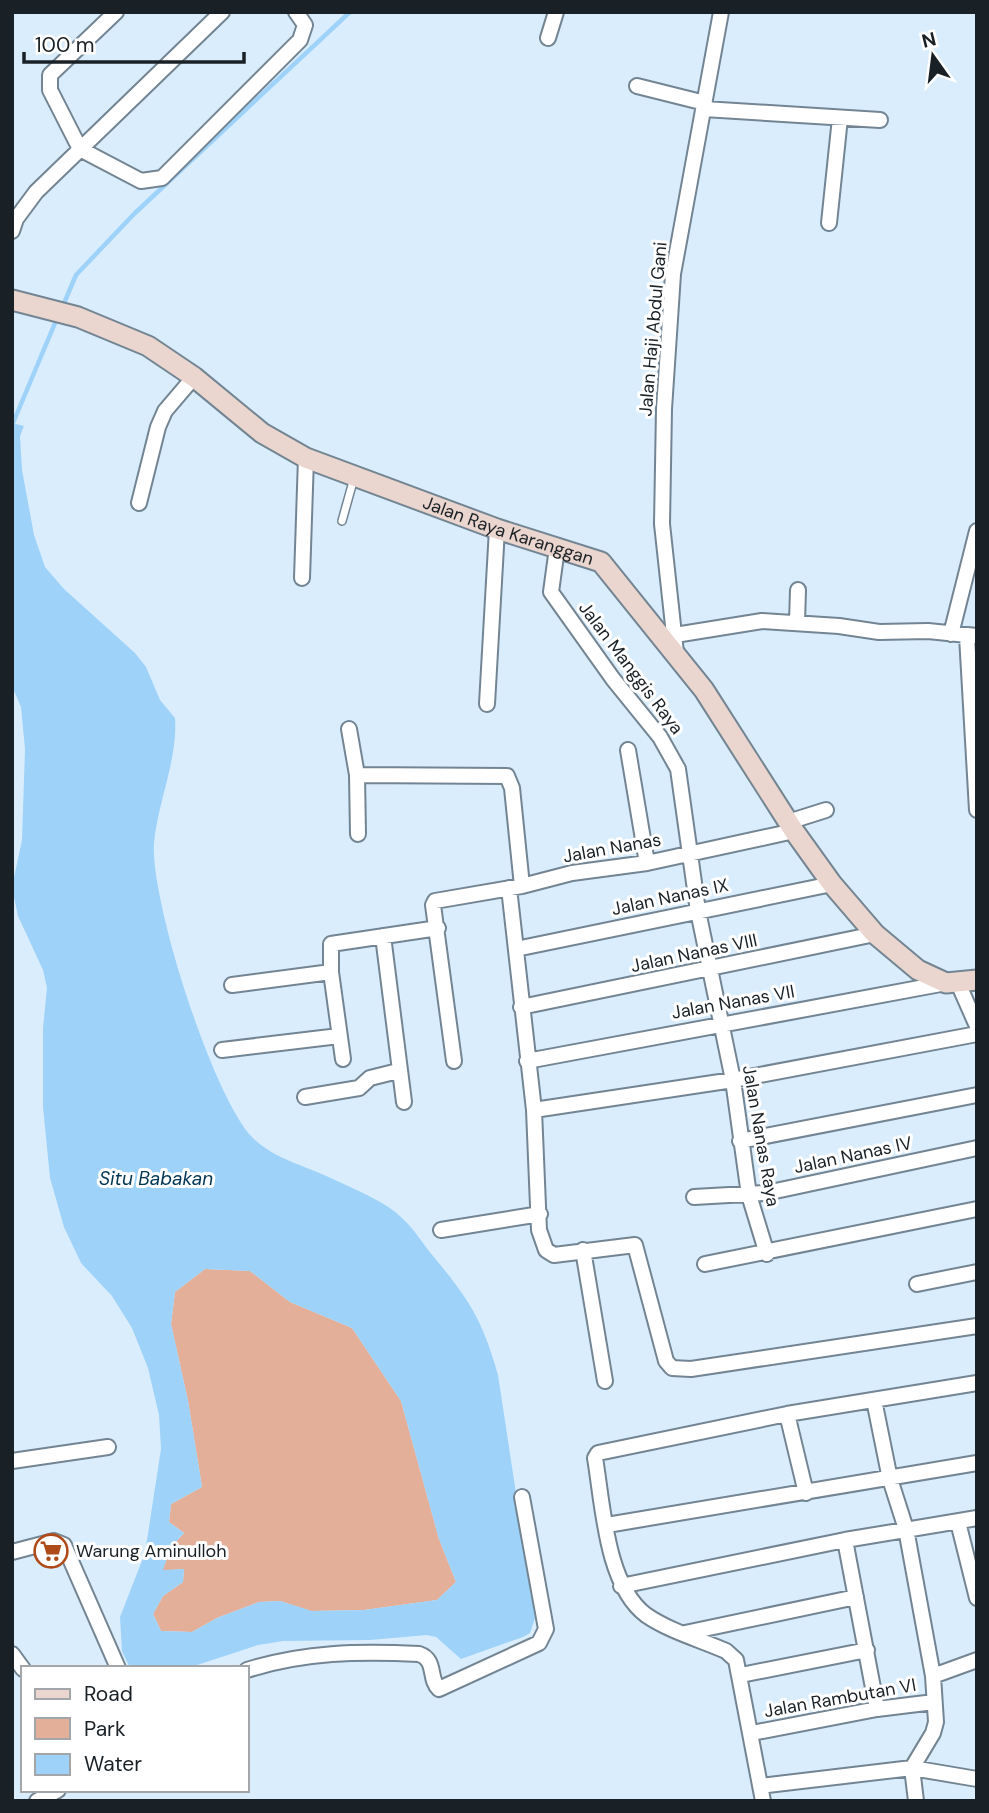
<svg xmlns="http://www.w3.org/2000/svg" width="989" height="1813" font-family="'DM Sans',sans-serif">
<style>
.green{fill:#e3af99}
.water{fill:#9ed2f9;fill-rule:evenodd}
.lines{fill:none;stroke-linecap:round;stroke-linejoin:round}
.stream{stroke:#9ed2f9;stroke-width:4.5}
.lane-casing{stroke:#738592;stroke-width:10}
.street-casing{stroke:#738592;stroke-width:18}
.secondary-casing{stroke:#738592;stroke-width:23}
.lane{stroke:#fff;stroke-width:7}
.street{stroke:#fff;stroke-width:14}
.secondary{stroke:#ead6ce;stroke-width:19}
.labels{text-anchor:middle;stroke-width:6;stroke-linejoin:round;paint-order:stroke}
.street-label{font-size:18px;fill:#1a2126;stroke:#fff}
.poi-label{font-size:18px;fill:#1a2126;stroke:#fff;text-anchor:start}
.water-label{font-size:19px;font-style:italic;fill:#003553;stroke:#fff}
</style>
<rect width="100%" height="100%" fill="#daedfc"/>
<!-- green -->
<path class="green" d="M205,1269L250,1271L290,1302L352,1328L401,1401L439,1539L456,1582L437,1600L364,1610L311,1611L280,1601L259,1602L217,1618L192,1632L161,1631L153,1614L163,1596L183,1582L184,1569L162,1571L171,1547L184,1533L169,1522L171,1504L202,1487L188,1401L171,1324L175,1292Z"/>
<!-- water -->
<path class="water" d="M12,423L24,426L20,436L22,470L34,535L45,567L64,589L135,653L146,667L160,700L175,718C178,759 158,801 154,843C150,900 212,1094 251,1136C272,1159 307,1166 335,1180C358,1191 385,1201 403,1219C415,1230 423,1244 433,1256C469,1299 483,1321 498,1375L535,1618L530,1633L523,1637L461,1659L436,1637L427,1635L370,1640L283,1641L258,1645L188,1668H130L122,1651L120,1617L145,1553L161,1449L159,1415L148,1368L132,1328L112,1296L81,1263L64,1227L50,1178L43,1107V1028L47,988L43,970L18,916L12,887L22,840L25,749L21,707L12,686ZM205,1269L250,1271L290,1302L352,1328L401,1401L439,1539L456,1582L437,1600L364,1610L312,1611L280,1601L259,1602L217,1618L192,1632L161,1631L153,1614L163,1596L183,1582L184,1569L163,1570L171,1547L184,1533L169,1522L171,1504L202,1487L188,1401L171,1324L175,1292Z"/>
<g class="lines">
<!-- stream -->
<path class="stream" d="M62,308L76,275L134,214L350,12
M13,423L58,316"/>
<defs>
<path id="lane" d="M342,521L354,478"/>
<path id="street" d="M116,12L50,75V90L80,149L141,181L162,178L300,40L305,25L296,12
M548,38L556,12
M637,86L705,103
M704,109L880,120
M829,223L840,118
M12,231L16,219L36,192L222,12
M139,503L158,427L165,411L194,377
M557,548L551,592L613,679L660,737L678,769L698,911L733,1080L749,1195L767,1254
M302,578L306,458
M797,622L798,590
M951,634L977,531
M675,635L762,621L839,626L879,632L928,631L977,636
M967,636L977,810
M676,653L662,524L664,409L673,274L721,12
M487,704L497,529
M349,729L357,775L358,834
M628,750L647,863
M357,775L507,776L512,788L522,886
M788,822L826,810
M509,888L534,1110L539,1230L546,1250L554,1255L635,1245L666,1361L672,1368L691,1369L977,1326
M383,936L404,1102
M516,949L832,884
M958,983L977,1026
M232,985L331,972
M521,1007L875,934
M222,1050L339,1036
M343,1059L331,972V944L438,928
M454,1061L433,905L435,901L522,886L572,873L647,863L794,831
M527,1061L946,983
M305,1097L359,1088L370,1078L398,1071
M534,1110L733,1080L977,1034
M740,1141L977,1095
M694,1197L766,1193L977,1148
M441,1230L540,1214
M583,1250L605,1381
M705,1264L977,1209
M917,1284L977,1272
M787,1414L806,1493
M12,1461L108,1447
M958,1522L977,1598
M607,1525L977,1463
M845,1540L877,1709
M12,1552L54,1541L64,1545L118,1668
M621,1586L845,1540L977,1518
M685,1633L856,1597
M12,1654L23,1669
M247,1670C304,1652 359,1651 419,1654C437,1660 428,1679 439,1689L539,1643L546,1629L522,1497
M741,1675L867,1650
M933,1676L977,1660
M752,1733L877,1709L934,1702
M760,1786L912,1768L933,1733L936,1722L933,1676L906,1529L890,1479L874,1400
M37,1801L58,1790
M763,1801L736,1660L726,1651C701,1640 669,1631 646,1615C606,1585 603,1505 595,1458L598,1453L787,1414L977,1383
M916,1801L912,1768L977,1779"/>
<g id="secondary">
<path id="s1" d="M12,300L78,317L148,346L194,377L262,433L306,458L497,529L601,562L704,690L794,831L832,884L875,934L918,970L946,983L977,980"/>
</g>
</defs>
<!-- lane casing -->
<use href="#lane" class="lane-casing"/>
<!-- street casing -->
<use href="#street" class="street-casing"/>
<!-- secondary casing -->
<use href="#secondary" class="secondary-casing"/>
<!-- lane -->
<use href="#lane" class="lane"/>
<!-- street -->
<use href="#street" class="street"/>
<!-- secondary -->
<use href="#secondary" class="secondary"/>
</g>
<!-- icons -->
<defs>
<symbol id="supermarket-ring" viewBox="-11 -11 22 22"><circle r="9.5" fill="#fff" stroke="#af4b19" stroke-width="1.5"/><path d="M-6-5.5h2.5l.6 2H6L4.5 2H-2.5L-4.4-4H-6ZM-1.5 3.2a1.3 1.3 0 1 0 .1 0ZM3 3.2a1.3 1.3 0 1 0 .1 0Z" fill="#af4b19"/></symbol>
</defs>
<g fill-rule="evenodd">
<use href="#supermarket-ring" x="32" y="1532" width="38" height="38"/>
</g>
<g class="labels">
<!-- street labels -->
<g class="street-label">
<text transform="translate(653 329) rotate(-85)" y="6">Jalan Haji Abdul Gani</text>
<text dy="6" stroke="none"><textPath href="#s1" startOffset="553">Jalan Raya Karanggan</textPath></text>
<text transform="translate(631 668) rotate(53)" y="6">Jalan Manggis Raya</text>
<text transform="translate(612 848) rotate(-10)" y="6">Jalan Nanas</text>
<text transform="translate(670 897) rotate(-12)" y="6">Jalan Nanas IX</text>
<text transform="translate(694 953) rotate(-12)" y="6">Jalan Nanas VIII</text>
<text transform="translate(733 1002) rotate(-10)" y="6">Jalan Nanas VII</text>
<text transform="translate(761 1136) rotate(80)" y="6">Jalan Nanas Raya</text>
<text transform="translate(853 1155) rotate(-12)" y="6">Jalan Nanas IV</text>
<text transform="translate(840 1698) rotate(-10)" y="6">Jalan Rambutan VI</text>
</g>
<!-- poi labels -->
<g class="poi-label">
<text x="76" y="1557">Warung Aminulloh</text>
</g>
<!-- water labels -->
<g class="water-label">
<text x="156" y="1185">Situ Babakan</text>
</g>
</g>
<!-- border -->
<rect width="989" height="1813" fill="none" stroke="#1a2126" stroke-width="28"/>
<!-- legend -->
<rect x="21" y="1666" width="228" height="126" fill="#ffffff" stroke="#a3a6a8" stroke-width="2"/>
<rect x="35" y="1689" width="35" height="10" fill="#ead6ce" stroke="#a3a6a8" stroke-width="2"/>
<text x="84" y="1701" font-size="21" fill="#1a2126">Road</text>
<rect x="35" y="1718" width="35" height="21" fill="#e3af99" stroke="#a3a6a8" stroke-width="2"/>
<text x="84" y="1736" font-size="21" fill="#1a2126">Park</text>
<rect x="35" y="1754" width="35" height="21" fill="#9ed2f9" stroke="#a3a6a8" stroke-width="2"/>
<text x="84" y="1771" font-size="21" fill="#1a2126">Water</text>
<!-- north arrow -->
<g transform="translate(933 56) rotate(346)" stroke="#ffffff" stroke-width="5" paint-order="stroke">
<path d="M0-5L12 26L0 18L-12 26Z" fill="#1a2126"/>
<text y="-10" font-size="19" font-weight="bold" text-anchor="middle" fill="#1a2126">N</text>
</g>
<!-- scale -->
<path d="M24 52v10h220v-10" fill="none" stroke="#1a2126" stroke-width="3.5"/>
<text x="35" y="52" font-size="21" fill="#1a2126" stroke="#ffffff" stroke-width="5" paint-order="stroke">100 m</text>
</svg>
